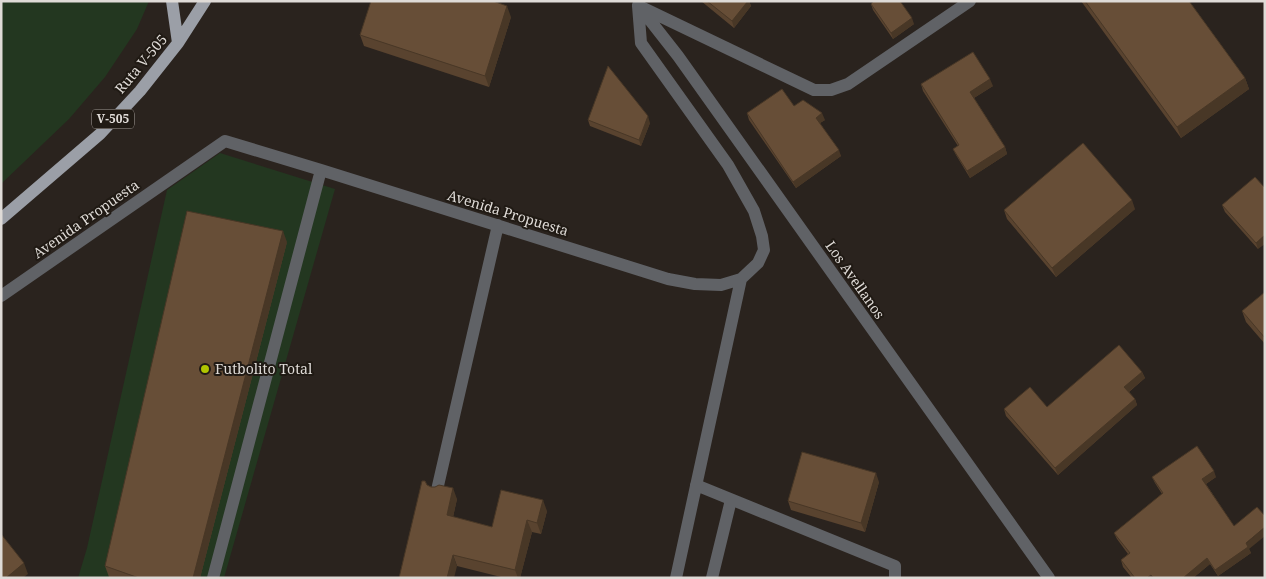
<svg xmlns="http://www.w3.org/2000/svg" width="1266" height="579" font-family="'Noto Serif',serif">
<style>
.green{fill:#233720}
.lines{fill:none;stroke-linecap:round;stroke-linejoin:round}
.minor{stroke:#606266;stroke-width:12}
.major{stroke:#9b9fa7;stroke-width:12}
.wall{fill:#59432f}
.shaded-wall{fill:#483726}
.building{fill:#674e37;stroke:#483726}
.poi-dot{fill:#b0c501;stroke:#201a14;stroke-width:2}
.labels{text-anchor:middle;stroke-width:4;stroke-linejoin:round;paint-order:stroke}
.shield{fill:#201a14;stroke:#a6a19c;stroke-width:1}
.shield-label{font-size:12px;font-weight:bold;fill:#dfdbd7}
.street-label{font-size:14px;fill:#dfdbd7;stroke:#201a14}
.poi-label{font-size:14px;fill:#dfdbd7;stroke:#201a14;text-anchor:start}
</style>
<rect width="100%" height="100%" fill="#2a231e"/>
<!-- green -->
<path class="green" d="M1,1H149L137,29L105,77L69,119L1,184Z
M220,153L335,189L224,578H78L87,548L167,190Z"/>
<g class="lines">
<!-- minor -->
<path class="minor" d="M638,5L678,56L1049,578
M641,7L814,90H831L848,84L970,1
M1,296L225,141L321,170L668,279L695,284L721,285L741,279L758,263L764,250L762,236L754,211L728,165L641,43L638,6
M696,485L895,566V578
M437,490L498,225
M213,578L321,170
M676,578L741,279
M712,578L731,500"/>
<!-- major -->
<path class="major" d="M172,1L178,43
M1,219L100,134L140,91L178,43L205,1"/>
</g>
<!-- wall -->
<path class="wall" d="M701,1H749L751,6L734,28Z
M1081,1H1189L1245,78L1249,89L1181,138Z
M871,4L914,24L893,39L873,10Z
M511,17L489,87L364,46L360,35Z
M921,84L993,86L974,98L1005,147L1007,154L970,178L956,155L953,149L958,146L923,91Z
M794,106L825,120L820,123L841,156L796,188L749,120L747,113Z
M588,120L650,123L641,146L590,126Z
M1265,188L1258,249L1225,212L1222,205Z
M1135,209L1056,277L1007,219L1004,210Z
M287,242L200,578H112L109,577L105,566Z
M1265,292V344L1246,322L1242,311Z
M1142,372L1145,378L1129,392L1135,399L1137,405L1058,475L1006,416L1004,409L1047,407Z
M1152,477H1216L1206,484L1249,549L1251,553L1218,576L1210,564L1193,578H1132L1123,567L1121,560L1128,554L1117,539L1114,533L1162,494L1155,483Z
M879,482L865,532L791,510L788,501Z
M427,485L457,499L453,517L492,527L547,511L541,534L532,532L520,578H505L457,566Z"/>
<!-- shaded-wall -->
<path class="shaded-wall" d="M746,1H749L751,6L734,28L732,21Z
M507,6L511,17L489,87L485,76Z
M912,18L914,24L893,39L891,33Z
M1245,78L1249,89L1181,138L1177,127Z
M990,79L993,86L972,99L970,92Z
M822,113L825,120L818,124L816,118Z
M648,116L650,123L641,146L639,140Z
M1005,147L1007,154L970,178L967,171Z
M839,150L841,156L796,188L793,182Z
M1132,200L1135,209L1056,277L1052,268Z
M283,231L287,242L200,578H193Z
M1265,235V244L1258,249L1256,243Z
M1142,372L1145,378L1127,393L1124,387Z
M1135,399L1137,405L1058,475L1055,468Z
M1214,471L1216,477L1204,485L1202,479Z
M876,473L879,482L865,532L861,523Z
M453,488L457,499L451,526L447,515Z
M543,500L547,511L541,534L537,523Z
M527,520L532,532L520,578H518L515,570Z
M1265,527V536L1249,549L1251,553L1218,576L1215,570Z
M453,555L457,566L454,578H447Z
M1207,558L1210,564L1193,578H1183Z
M24,563L28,574L23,578H6Z"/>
<!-- building -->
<path class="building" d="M371,1H493L507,6L485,76L360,35Z
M707,1H748L732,21Z
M874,1H900L912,18L891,33L871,4Z
M1085,1H1189L1245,78L1177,127Z
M973,52L990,79L970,92L1005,147L967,171L953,149L959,145L921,84Z
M608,66L648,116L639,140L588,120Z
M782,89L794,106L803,100L822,113L816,118L839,150L793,182L747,113Z
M1083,143L1132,200L1052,268L1004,210Z
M1255,177L1265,188V235L1256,243L1222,205Z
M187,211L283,231L193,578H139L105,566Z
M1265,292V338L1242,311Z
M1119,345L1142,372L1124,387L1135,399L1055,468L1004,409L1030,387L1047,407Z
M1197,446L1214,471L1202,479L1234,526L1257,507L1265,516V527L1246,543L1248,547L1215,570L1207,558L1183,578H1153L1151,575L1147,578H1135L1121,560L1130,553L1114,533L1163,493L1152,477Z
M802,452L876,473L861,523L788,501Z
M422,481H425L427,485L431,487H435L439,485L453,488L447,515L492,527L501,490L543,500L537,523L527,520L515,570L453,555L447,578H399Z
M1,534L24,563L6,578H1Z"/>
<!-- markers -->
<circle class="poi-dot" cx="205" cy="369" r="5"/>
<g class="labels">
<!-- shield labels -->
<rect class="shield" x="92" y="109.5" width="42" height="19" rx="4"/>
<g class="shield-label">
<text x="113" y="123">V-505</text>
</g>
<!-- street labels -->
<g class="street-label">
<text transform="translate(141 64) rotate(-50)" y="5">Ruta V-505</text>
<text transform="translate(508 213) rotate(17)" y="5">Avenida Propuesta</text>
<text transform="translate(86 219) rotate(-35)" y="5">Avenida Propuesta</text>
<text transform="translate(855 280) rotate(55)" y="5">Los Avellanos</text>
</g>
<!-- poi labels -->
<g class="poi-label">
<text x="215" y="374">Futbolito Total</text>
</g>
</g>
<!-- border -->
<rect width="1266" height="579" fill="none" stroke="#dfdbd7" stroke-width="5"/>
</svg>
